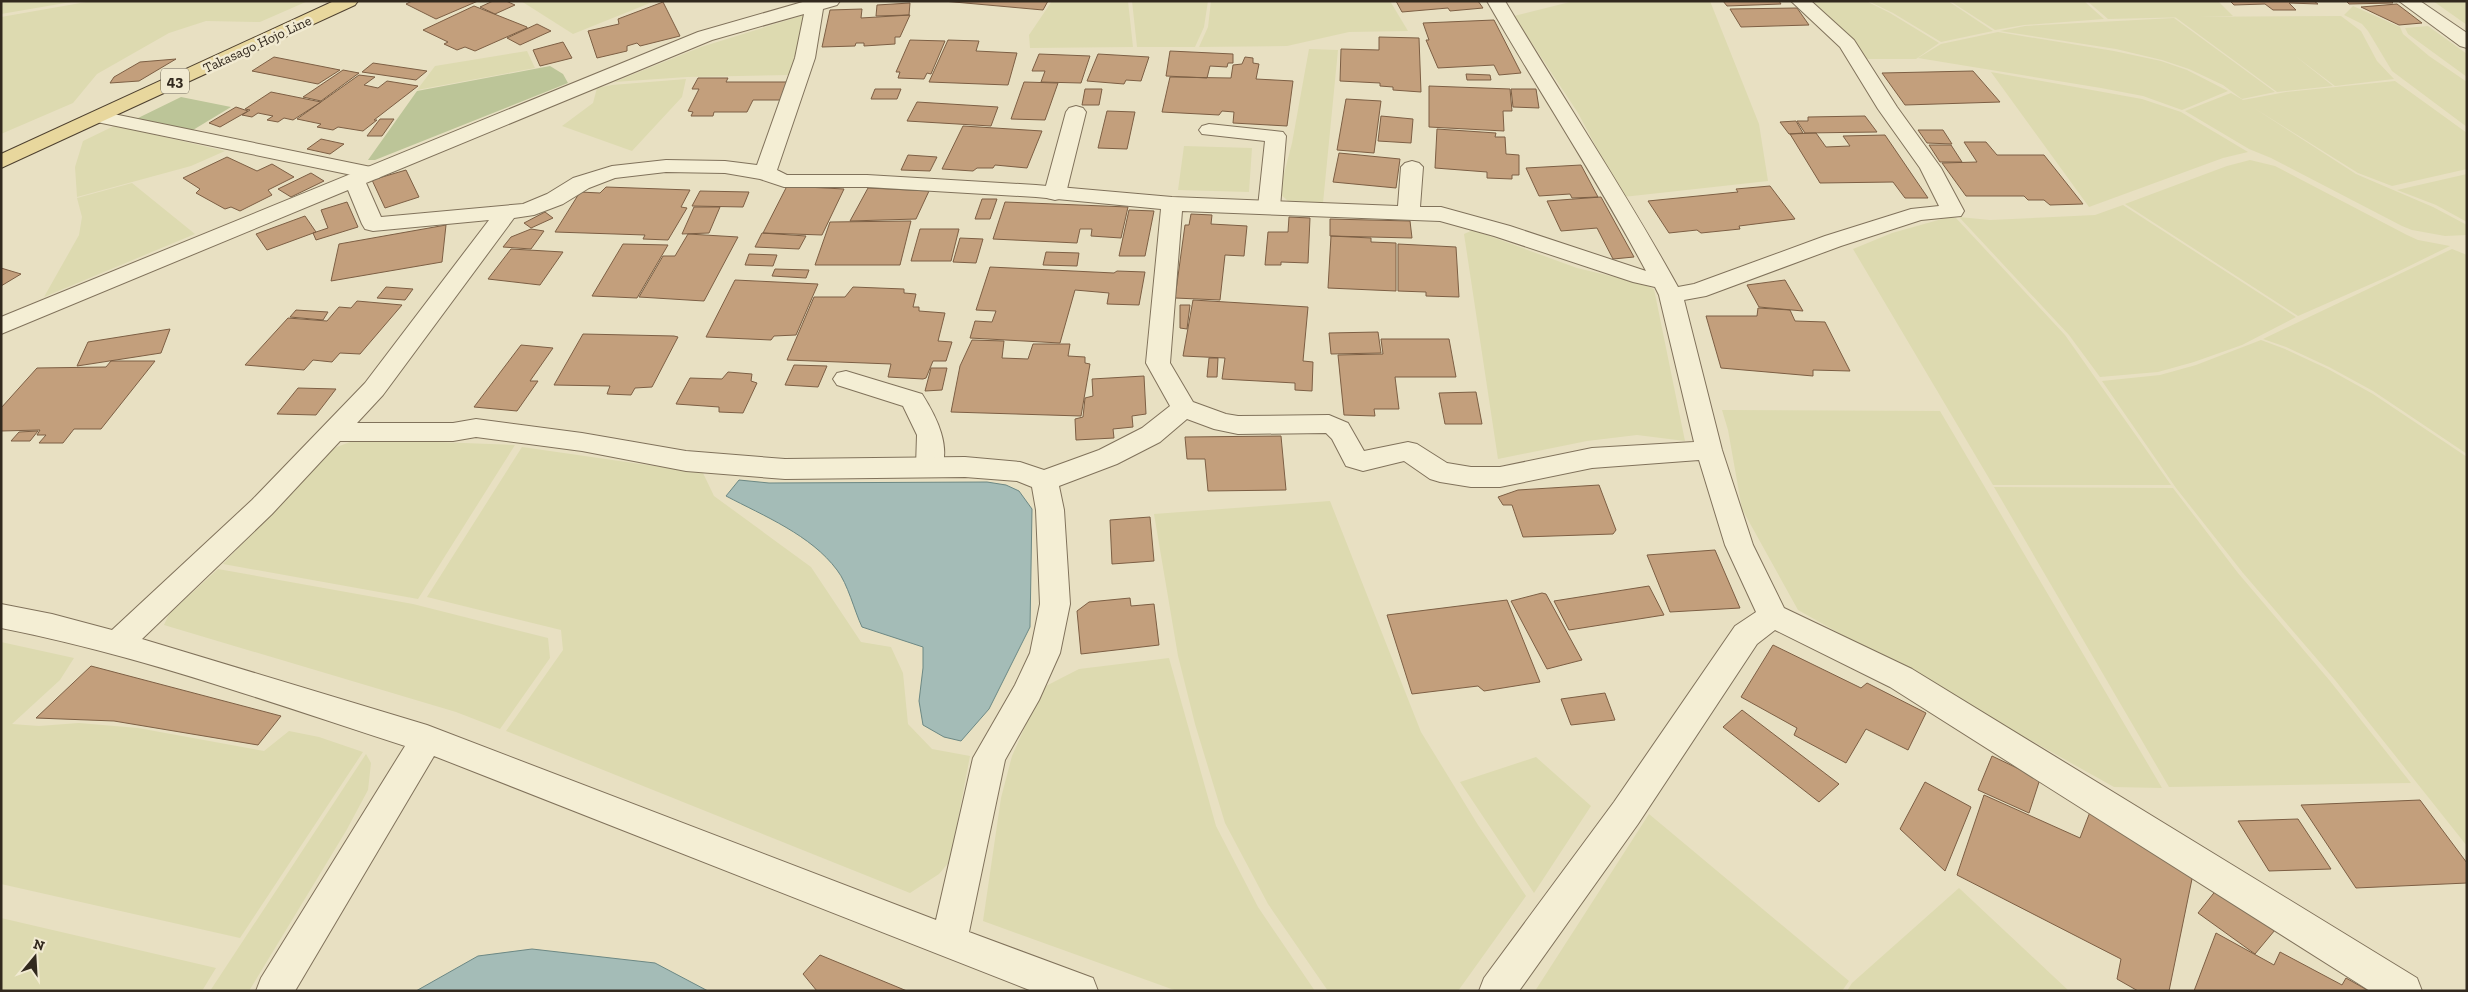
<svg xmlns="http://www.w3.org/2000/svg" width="2468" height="992" font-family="'Zilla Slab',serif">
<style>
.farmland{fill:#dddab0}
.green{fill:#bcc598}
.water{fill:#a4bcb7;stroke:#6c8884}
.building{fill:#c39f7c;stroke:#7d5f44}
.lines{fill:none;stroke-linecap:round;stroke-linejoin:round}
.lane-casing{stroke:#80725b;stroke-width:2}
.street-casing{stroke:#80725b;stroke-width:2}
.primary-casing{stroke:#4e402f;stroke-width:2}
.lane{fill:#f4eed4;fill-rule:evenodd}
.street{fill:#f4eed4;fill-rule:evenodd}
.primary{fill:#e8d79d;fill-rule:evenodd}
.labels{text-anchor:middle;stroke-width:5;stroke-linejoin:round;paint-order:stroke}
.far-street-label{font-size:14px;fill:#32291e;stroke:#f1ead1}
.shield{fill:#f1ead1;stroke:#6b6354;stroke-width:1}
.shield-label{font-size:15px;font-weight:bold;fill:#32291e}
</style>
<rect width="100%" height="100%" fill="#e8e0c2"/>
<!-- farmland -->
<path class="farmland" d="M1,1H77L1,14Z
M92,1H308L260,22L206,21L169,33L97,74L73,103L1,134V17Z
M521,1H655L573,34Z
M1052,1H1128L1133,47L1030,48L1029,35Z
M1132,1H1208L1204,27L1195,47H1137Z
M1211,1H1390L1408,31L1349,32L1287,46L1199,47L1208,27Z
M1574,1H1710L1759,124L1768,181L1623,197L1578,113L1514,16Z
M1806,1H1866L1890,13L1939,43L1916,59H1866Z
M1868,1H1948L1993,31L1941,42L1893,13Z
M1950,1H2084L2104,19L2024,25L1995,30Z
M2087,1H2218L2233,16L2108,19Z
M2433,1H2467V25Z
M2353,6L2400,27L2403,34L2429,56L2467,82V127L2392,71L2368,31L2362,24L2344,15Z
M807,14L791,75L687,77L614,82L701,47Z
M2341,16L2361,31L2377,61L2394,79L2335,86L2294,55L2333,86L2277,92L2175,17Z
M2174,18L2275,92L2242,99L2223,85L2189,69L2162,60L2116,49L2000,31L2025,26Z
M2428,26L2467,54V77L2408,34L2405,28Z
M1998,32L2114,51L2161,61L2187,70L2228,91L2182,110L2143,96L2101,88L1918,58L1941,44Z
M1309,49L1338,50L1323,203L1288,201L1279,193L1292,143Z
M527,51L535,68L417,90L435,66Z
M1991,72L2142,99L2181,112L2248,152L2223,158L2089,207Z
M686,79L682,97L632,151L562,126L593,103L597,88L612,85Z
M2395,81L2467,133V169L2392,186L2358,173L2254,108L2356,174L2433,207L2467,225V235L2445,236L2412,230L2402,226L2271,158L2249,149L2185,111L2231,93L2243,100L2286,92Z
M114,126H117L225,151L191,166L77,197L75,167L83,141Z
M1184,146L1252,148L1249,192L1178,190Z
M2250,160L2275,166L2407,235L2418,240L2450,246L2387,277L2298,316L2125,204L2227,166Z
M2467,174V222L2436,205L2397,190Z
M132,183L195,234L44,297L79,235L82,217L77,198Z
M2123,205L2296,317L2242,345L2194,362L2158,372L2100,377L2069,335L1959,217L1990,220L2095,215Z
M1949,217L1956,218L2065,335L2171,485H1993L1853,249L1892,233Z
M1473,230L1577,268L1640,283L1654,289L1685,441L1637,435L1587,441L1498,459L1464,234Z
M2452,249L2467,255V454L2373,391L2329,367L2286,347L2263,339Z
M2261,340L2285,349L2328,369L2373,394L2467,457V846L2335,680L2243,573L2176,488L2102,381L2160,375L2196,365Z
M1722,410L1940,411L2162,788L2114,787L1798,610L1742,509L1728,430Z
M385,440L515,445L418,599L223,564L334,448L353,441Z
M522,447L703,473L714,496L811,567L861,642L891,647L903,673L908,724L932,749L970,756L950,861L939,874L910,893L506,731L563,650L561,630L427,597Z
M1994,487L2173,488L2238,573L2330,681L2411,783L2169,787Z
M1330,501L1421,732L1478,825L1526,896L1458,991H1328L1268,904L1225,823L1195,724L1178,656L1154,514Z
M218,569L413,604L548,638L550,658L500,729L456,712L164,625L169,614Z
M1,642L74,658L60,680L12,724L39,726L79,723L138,728L264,751L289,731L319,737L363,752L240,938L1,884Z
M1169,658L1216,826L1258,907L1315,991H1177L983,921L1001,798L1012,756L1042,688L1079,669Z
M366,754L371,763L368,790L346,831L249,991H210Z
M1536,757L1591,806L1534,893L1460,782Z
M1649,814L1849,981L1842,991H1535Z
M1959,888L2069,991H1847L1852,983Z
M1,918L216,968L202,991H1Z"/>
<!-- green -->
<path class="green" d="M550,66L563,74L568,83L375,160H368L417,91Z
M181,97L231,107L193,130L136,119Z"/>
<!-- water -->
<path class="water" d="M739,480L769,483L987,482L1006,485L1019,491L1032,509L1030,627L989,709L961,741L944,737L923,725L919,701L923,668V647L862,627C854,610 848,584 837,570C811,535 764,516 726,496Z
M532,949L655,963L708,991H416L478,956Z"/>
<!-- building -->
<path class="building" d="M412,1H478L436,19L406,4Z
M493,1H506L515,5L495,14L480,7Z
M943,1H1048L1043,10Z
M1396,1H1478L1483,8L1450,11L1448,8L1402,12Z
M1723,1H1779L1781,4L1727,6Z
M2230,1H2314L2318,4L2289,3L2296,10H2273L2265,4L2234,5Z
M2346,1H2391L2393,3L2349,4Z
M663,2L680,36L640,46L637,43L627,46V51L597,58L588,31L619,24L618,19Z
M910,3L909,15L876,16L877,5Z
M2397,4L2422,23L2399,25L2361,7Z
M474,6L527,27V28L475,51L465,47L457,50L444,44L448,42L423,30Z
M1797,8L1809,25L1741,27L1730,9Z
M862,9L861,18L910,15L900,37H895V44L864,46V43H856L855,46L822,47L830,10Z
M1494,20L1521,73L1499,75L1494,65L1438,68L1426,40H1429L1423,23Z
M537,24L551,31L520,45L507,38Z
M1379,37L1419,38L1421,92L1393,90V87L1380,86V83L1340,81L1341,49L1379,50Z
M910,40L945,41L931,74L927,73L924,79L898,78L900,72H896Z
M948,40L979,41L976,51L1017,53L1008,85L929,82Z
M563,42L572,58L540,66L533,50Z
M1170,51L1233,54V63H1228L1227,67L1210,66L1207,78L1166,76Z
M1039,54L1090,56L1081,83L1041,82L1045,71H1032Z
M1098,54L1149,57L1141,81L1126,80L1124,84L1087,81Z
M274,57L340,70L318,84L252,71Z
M1245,57L1253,58V63L1259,64L1256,79L1293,81L1287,126L1233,123L1234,112L1222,111L1219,115L1162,112L1170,77L1231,78L1233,65L1242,64Z
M176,59L139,81L110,83L114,77L140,62Z
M373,63L427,71L416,80L362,72Z
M343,70L359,73L321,101L303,97Z
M1973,71L2000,102L1905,105L1882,73Z
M1466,74L1490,75L1491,80H1467Z
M359,75L375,77L364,85L378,88L387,81L418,86L374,120H377L363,131L338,127L333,130L317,127L321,124L297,119Z
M698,78H728L726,82H787L780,100H753L747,112H714L713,116H691L693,112L688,111L699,89H692Z
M1024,82L1058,83L1045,120L1011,119Z
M1429,86L1510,89L1512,111H1503L1504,131L1429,127Z
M875,89H901L897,99H871Z
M1085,89H1102L1099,105H1082Z
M1511,89H1536L1539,108L1513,107Z
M271,92L321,102L293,120L284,118L278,122L267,120L273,116L258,113L252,117L242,115L250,110L245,109Z
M1346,99L1381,101L1374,153L1337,150Z
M917,102L998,107L991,126L907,121Z
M236,107L248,111L220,127L209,123Z
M1107,111L1135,112L1127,149L1098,148Z
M1381,116L1413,119L1411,143L1378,141Z
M1865,116L1877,132L1805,133L1797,121H1808V117Z
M380,119H394L382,136H367Z
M1796,121L1803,133L1789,134L1780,122Z
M963,126L1042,131L1027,168L995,165L993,168H977L973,171L942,169Z
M1437,129L1496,133L1495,137H1505L1506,154L1519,155V175H1512V179L1487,178V172L1435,168Z
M1918,130H1943L1952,144L1927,143Z
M1816,133L1826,147L1850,146L1843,136L1885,135L1928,198H1905L1893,182L1820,183L1790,134Z
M321,139L344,144L330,154L307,149Z
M1964,142H1986L1997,155H2044L2083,204L2050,205L2044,200H2028L2024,196H1966L1942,163L1977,162Z
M1929,145H1951L1962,162H1940Z
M1339,153L1400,159L1396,188L1333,182Z
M908,155L937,157L930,171L901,170Z
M227,157L257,171L272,164L294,177L268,190L272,195L240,211L231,207L225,209L196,193L200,189L183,178Z
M1581,165L1598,197L1572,198L1570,194L1539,196L1526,168Z
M406,170L419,197L385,208L372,180Z
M311,173L324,181L291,197L278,189Z
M787,186L844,189L822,235L763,233Z
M1770,186L1795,219L1739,226L1740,229L1701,233L1697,230L1669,233L1648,201L1738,192L1736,189Z
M606,187L690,190L681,207L687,208L668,240L643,239L645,235L555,232L580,192L600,193Z
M868,188L929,191L916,219L850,221Z
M700,191L749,192L743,207L692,206Z
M1601,197L1634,257L1613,259L1597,228L1561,231L1547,201Z
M982,199H997L990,219H975Z
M347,202L358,227L316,240L313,233L328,228L321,210Z
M1005,202L1128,207L1121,238L1091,236L1092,229H1080L1077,243L993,239Z
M694,207H720L709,233L682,234Z
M1129,210L1154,211L1145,256H1119Z
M545,212L553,218L531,228L524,223Z
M1191,214L1212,215L1211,224L1247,226L1244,256L1225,255L1220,300L1175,298L1185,225H1189Z
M305,216L316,232L267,250L256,234Z
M1289,217L1310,218L1308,263L1281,262V265H1265L1268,232H1288Z
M1330,219L1410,221L1412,238L1330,236Z
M911,221L900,265H815L830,222Z
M446,225L442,262L331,281L339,244Z
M531,229L544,231L531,249L503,247L511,237Z
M920,229H959L951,261H911Z
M762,233L806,236L799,249L755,247Z
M688,234L738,237L704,301L639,297L663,256H675Z
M1331,236L1371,238V242L1396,243V291L1328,288Z
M960,238L983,239L976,263L953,262Z
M623,244L668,245L637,298L592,296Z
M1398,244L1456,247L1459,297L1426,296V292L1398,291Z
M511,249L563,252L540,285L488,279Z
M1046,252L1079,253L1077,266L1043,265Z
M749,254L777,255L773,266L745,265Z
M990,267L1114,273L1117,271L1145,272L1139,305L1107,304L1109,293L1075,290L1060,343L970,338L975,321L992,322L996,311L976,310Z
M1,268L21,274L1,286Z
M775,269L809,270L806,278L772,276Z
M735,280L818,284L796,335L774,336L771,340L706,337Z
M1785,280L1803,311L1759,307L1747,285Z
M386,287L413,289L405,300L377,298Z
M853,287L904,289V293L916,294L913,307H919V311L945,313L938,341L952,342L946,361H933L926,378L923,379L888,377L891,364L787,360L814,297H845Z
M1193,300L1308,307L1303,361L1313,362L1312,391L1295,390V383L1222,379L1225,358L1183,356Z
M357,301L402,305L360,354L340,353L332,362L313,360L304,370L245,365L288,318L327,321L339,307L351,308Z
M1180,305H1190L1187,329L1180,328Z
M1758,308L1790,310L1795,321L1825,322L1850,371L1813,370V376L1721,368L1706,316H1757Z
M296,310L328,312L323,320L290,317Z
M170,329L161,353L77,366L88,342Z
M1378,332L1381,353L1331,354L1329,333Z
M583,334L674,336L678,337L652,387L635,388L631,395L607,394L610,386L554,385Z
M1381,339H1449L1456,377H1395L1399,409H1374L1375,416L1344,415L1338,355L1383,354Z
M972,340L1004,341L1002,358L1028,359L1033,344H1070L1068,356L1085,357V363L1090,364L1081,416L951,412L960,366Z
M521,345L553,348L530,381H538L517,411L474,407Z
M1209,358H1218L1217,377H1207Z
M111,361H155L101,429H74L63,443H39L46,435H37L40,430L1,431V408L37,368L106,367Z
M794,365L827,366L818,387L785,385Z
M931,368H947L942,390L925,391Z
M728,372L752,374L751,381L757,383L743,413L719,412V407L676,404L690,378L722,379Z
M1144,376L1146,414L1132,416L1133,427L1113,429L1114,438L1076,440L1075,419L1083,417L1085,398L1093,396L1092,379Z
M298,388L336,389L316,415L277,414Z
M1476,392L1482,424H1445L1439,393Z
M38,431L30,441H11L19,432Z
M1281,436L1286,490L1208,491L1205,459H1187L1185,437Z
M1599,485L1616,530L1613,534L1523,537L1512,505H1503L1498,497L1518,490Z
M1150,517L1154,561L1112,564L1110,520Z
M1715,550L1740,608L1670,612L1647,555Z
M1649,586L1664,615L1569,630L1554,601Z
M1542,593L1546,594L1582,660L1547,669L1511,601Z
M1130,598L1131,606L1154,604L1159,645L1081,654L1077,611L1089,602Z
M1507,600L1540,682L1484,691L1478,686L1412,694L1387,615Z
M1773,645L1861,688L1867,683L1926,713L1908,750L1866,729L1846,763L1794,735L1797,728L1741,697Z
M91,666L281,716L258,745L114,721L36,718Z
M1605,693L1615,720L1571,725L1561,699Z
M1742,710L1839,784L1819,802L1723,727Z
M1992,756L2040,779L2029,813L1978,790Z
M1925,782L1971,807L1945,871L1900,829Z
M1984,795L2080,838L2090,812L2193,874L2169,991H2138L2117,979L2121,959L1957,875Z
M2420,800L2467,863V883L2356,888L2301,805Z
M2298,819L2331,869L2269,871L2238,821Z
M2217,889L2275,930L2255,954L2198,913Z
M2216,933L2274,965L2280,952L2342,985L2346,978L2369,991H2194Z
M820,955L907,991H817L803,974Z"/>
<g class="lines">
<defs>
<path id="lane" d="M1076,106L1083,108L1086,112L1066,193L1063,198L1055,200L1047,198L1044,193L1066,112L1069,108Z
M99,111L371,167L379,168L382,173L379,178L371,179L92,121L89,117L92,113Z
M1209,124L1283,132L1286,136L1280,207L1277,212L1269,214L1261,212L1258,207L1265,141L1202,134L1199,130L1202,126Z
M846,371L922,394C936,416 953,448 939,474L929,477L919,474L916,467L917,435L903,406L837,385L833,379L837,373Z"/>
<path id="street" d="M806,1H840L837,5L823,9L815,58L777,170L787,175H867L1036,185L1172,197L1398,206L1401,167L1405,163L1412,161L1419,163L1423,167L1420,207H1441L1510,226L1646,271C1597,179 1539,92 1487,1H1505C1562,97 1624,189 1678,287L1694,284L1825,236L1911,209L1939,206L1920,168L1878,109L1840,47L1791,1H1811L1854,40L1897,107L1941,168L1964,211L1961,216L1921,220L1841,246L1706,296L1684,300L1722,450L1753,545L1784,608L1912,669L2417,978L2422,991H2370L1890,687L1775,630L1757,644L1638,824L1519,991H1479L1484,978L1614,802L1735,626L1756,612L1725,545L1699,460L1592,468L1500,487H1471L1440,482L1430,479L1404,461L1363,471L1346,466L1332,439L1326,433L1238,434L1214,429L1187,419L1160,442L1117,464L1059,486L1064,510L1070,604L1060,653L1039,700L1005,760L969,932L1093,978L1098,991H1032L434,756L295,991H256L261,978L405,746C272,703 139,655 1,628V604L52,614L112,630L252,500L365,383L489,220L373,231L365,229L362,224L348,190L1,334V317L698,32ZM804,14L795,58L757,165L725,161L666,160L612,166L573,178L547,194L523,204L381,217L366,183L712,40ZM666,172L725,173L760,179L784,187H867L1036,197L1161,209L1146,363L1170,406L1142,428L1099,450L1044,470L1020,462L965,457L785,459L686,451L582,433L476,419L453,423H357L383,395L514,218L534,215L563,204L589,188L615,178ZM1182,211L1440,221L1494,236L1633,282L1655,287L1659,295L1694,442L1592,448L1500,467H1471L1447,463L1417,444L1408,442L1364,451L1348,423L1329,415L1238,416L1226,414L1193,402L1170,363ZM476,437L582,451L686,471L785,479L965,477L1017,481L1032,487L1036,510L1040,604L1030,653L1015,685L973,758L936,920L427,725L142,639L272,514L340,441H453Z
M2399,1H2420L2467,33V48L2460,46Z"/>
<path id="primary" d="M334,1H358L355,5L1,168V154Z"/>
</defs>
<!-- lane casing -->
<use href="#lane" class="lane-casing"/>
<!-- street casing -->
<use href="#street" class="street-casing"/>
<!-- primary casing -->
<use href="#primary" class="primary-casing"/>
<!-- lane -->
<use href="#lane" class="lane"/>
<!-- street -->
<use href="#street" class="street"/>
<!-- primary -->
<use href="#primary" class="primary"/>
</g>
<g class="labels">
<!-- far-street labels -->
<g class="far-street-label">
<text transform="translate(257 44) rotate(-25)" y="5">Takasago Hojo Line</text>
</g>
<!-- shield labels -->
<rect class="shield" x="161" y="68.5" width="28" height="25" rx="4"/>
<g class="shield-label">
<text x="175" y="86">43</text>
</g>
</g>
<!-- border -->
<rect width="2468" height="992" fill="none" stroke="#32291e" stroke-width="5"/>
<!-- north arrow -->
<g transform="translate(35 957) rotate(18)" stroke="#f1ead1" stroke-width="4" paint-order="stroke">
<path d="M0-4L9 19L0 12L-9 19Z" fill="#32291e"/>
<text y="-8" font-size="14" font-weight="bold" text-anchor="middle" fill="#32291e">N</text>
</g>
</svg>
